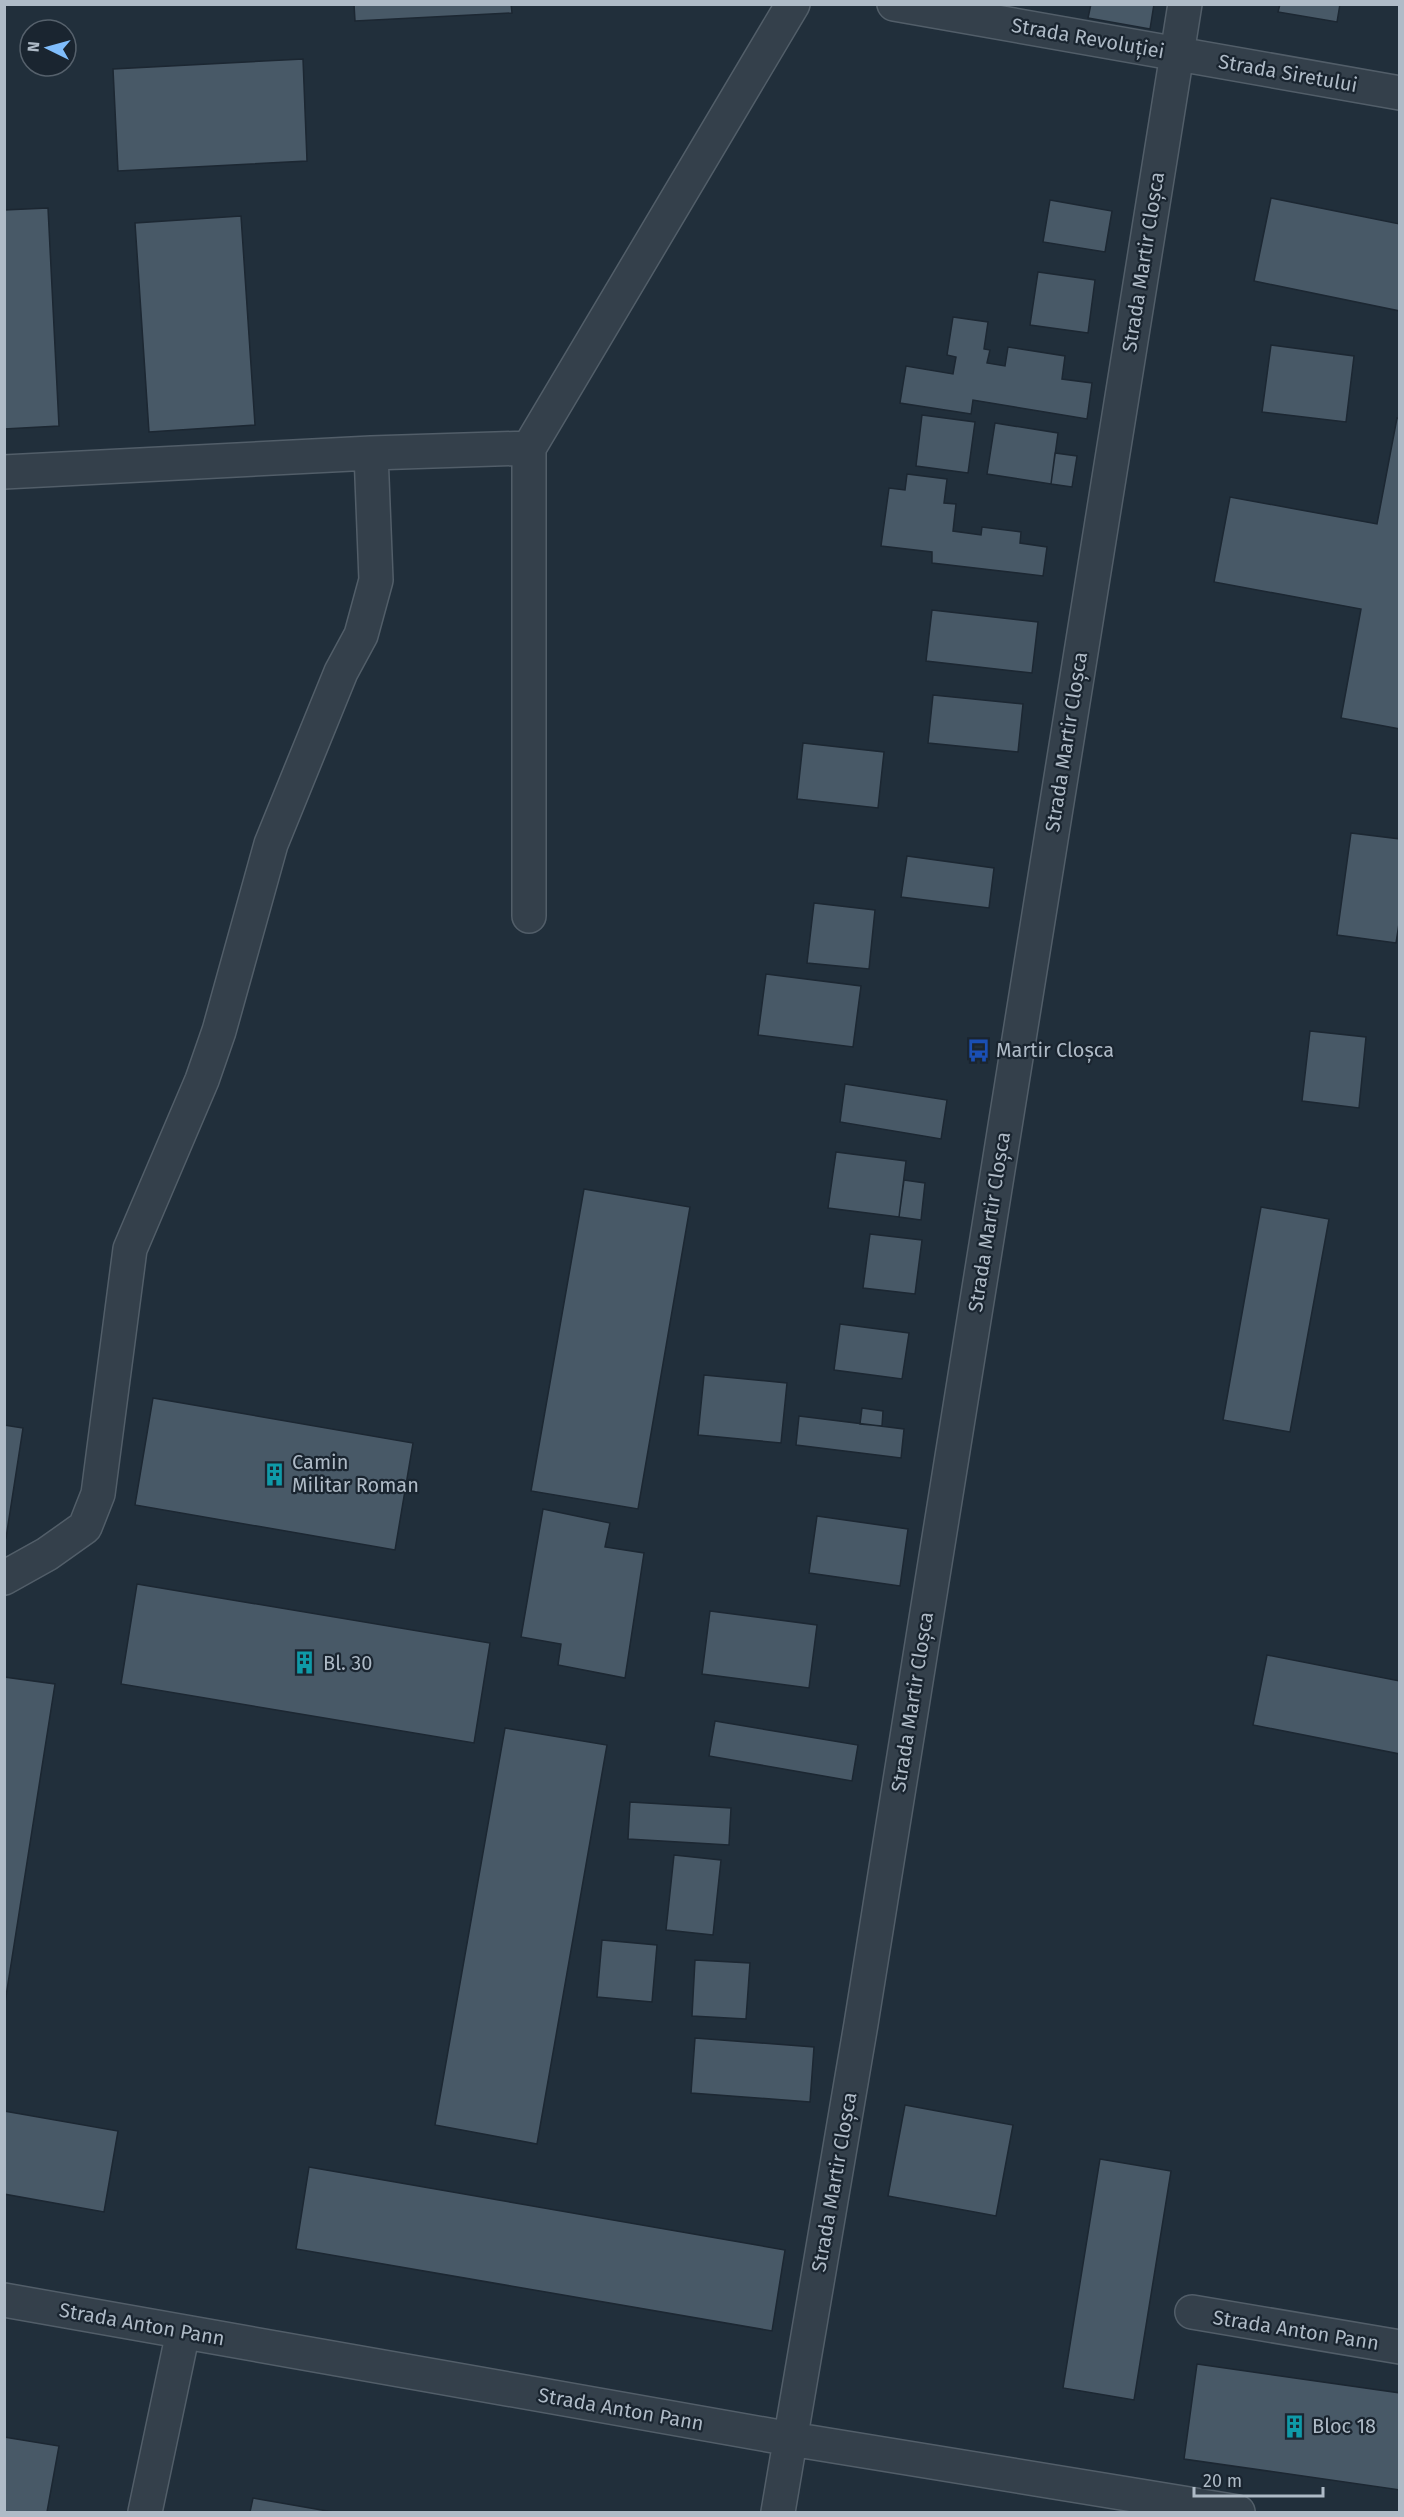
<svg xmlns="http://www.w3.org/2000/svg" width="1404" height="2517" font-family="'Fira Sans',sans-serif">
<style>
.building{fill:#485967;stroke:#1c2732;stroke-width:1.5}
.lines{fill:none;stroke-linecap:round;stroke-linejoin:round}
.minor-casing{stroke:#525e69;stroke-width:36}
.minor{stroke:#34404b;stroke-width:33}
.labels{text-anchor:middle;stroke-width:4.5;stroke-linejoin:round;paint-order:stroke}
.street-label{font-size:20px;fill:#afbbc7;stroke:#1a2530}
.poi-label{font-size:20px;fill:#afbbc7;stroke:#1a2530;text-anchor:start}
</style>
<rect width="100%" height="100%" fill="#212f3b"/>
<!-- building -->
<path class="building" d="M354,4H511L512,13L355,21Z
M1091,4H1154L1150,29L1088,18Z
M1280,4H1340L1337,22L1278,12Z
M303,59L307,161L118,171L113,69Z
M1271,198L1400,224V311L1254,281Z
M1050,200L1112,211L1105,252L1043,242Z
M48,208L59,426L4,429V210Z
M241,216L255,425L149,432L135,223Z
M1038,272L1095,280L1088,333L1030,325Z
M953,317L988,322L984,349L990,350L987,363L1005,366L1008,347L1065,356L1062,379L1092,383L1087,419L973,400L971,414L900,403L906,366L953,374L956,357L947,355Z
M1271,345L1354,356L1346,422L1262,412Z
M922,415L975,422L968,473L916,466Z
M1397,418L1400,419V729L1341,718L1361,609L1214,582L1230,497L1377,524Z
M995,423L1058,433L1051,484L987,474Z
M1055,453L1077,456L1072,487L1051,484Z
M907,474L947,479L944,503L956,504L953,531L981,535L982,527L1021,532L1020,543L1047,547L1043,576L932,563V552L881,546L889,488L905,490Z
M932,610L1038,622L1032,673L926,661Z
M933,695L1023,704L1018,752L928,743Z
M803,743L884,752L878,808L797,799Z
M1351,833L1400,839V917L1396,943L1337,935Z
M907,856L994,868L989,908L901,897Z
M814,903L875,910L869,969L807,963Z
M766,974L861,986L853,1047L758,1035Z
M1310,1031L1366,1037L1359,1108L1302,1101Z
M845,1084L947,1100L941,1139L840,1122Z
M836,1152L906,1161L899,1217L828,1208Z
M904,1180L925,1183L921,1220L899,1217Z
M584,1189L690,1207L638,1509L531,1491Z
M1261,1207L1329,1219L1290,1432L1223,1420Z
M870,1234L922,1240L915,1294L863,1288Z
M840,1324L909,1333L902,1379L834,1370Z
M704,1375L787,1383L781,1443L698,1435Z
M153,1398L413,1443L395,1550L135,1505Z
M862,1408L883,1411L882,1426L860,1424Z
M799,1416L904,1429L901,1458L796,1445Z
M4,1425L23,1428L6,1538H4Z
M543,1509L610,1523L605,1547L644,1553L625,1678L558,1665L561,1644L521,1637Z
M817,1516L908,1529L900,1586L809,1573Z
M137,1584L490,1643L474,1743L121,1684Z
M710,1611L817,1625L809,1688L702,1674Z
M1267,1655L1400,1681V1754L1253,1725Z
M4,1677L55,1684L4,2009Z
M715,1721L858,1745L852,1781L709,1756Z
M505,1728L607,1745L537,2144L435,2125Z
M630,1802L731,1808L729,1845L628,1839Z
M674,1855L721,1860L713,1935L666,1930Z
M602,1940L657,1945L652,2002L597,1997Z
M695,1960L750,1963L746,2019L692,2016Z
M695,2038L814,2047L810,2102L691,2093Z
M905,2105L1013,2125L996,2216L888,2196Z
M4,2111L118,2131L104,2212L4,2194Z
M1100,2159L1171,2171L1134,2400L1063,2388Z
M309,2167L785,2250L772,2331L296,2249Z
M1197,2364L1400,2393V2490L1184,2459Z
M4,2437L59,2446L47,2512H4Z
M253,2498L333,2512H250Z"/>
<g class="lines">
<defs>
<path id="minor" d="M894,4L1400,93
M4,472L371,453L529,448L793,4
M529,916V448
M4,1578L47,1554L85,1527L98,1494L130,1249L202,1080L219,1031L271,844L341,672L361,635L376,580L371,453
M4,2300L791,2439L1238,2512
M1192,2312L1400,2347
M145,2512L183,2332
M778,2512L861,2024L1185,4"/>
</defs>
<!-- minor casing -->
<use href="#minor" class="minor-casing"/>
<!-- minor -->
<use href="#minor" class="minor"/>
</g>
<!-- icons -->
<defs>
<symbol id="bus-bare" viewBox="-9 -9 18 18"><path d="M-5-6H5V4H4V6H2V4H-2V6H-4V4H-5ZM-3.5-4V0h7V-4ZM-3.5 1.2v1.5H-2V1.2ZM2 1.2v1.5H3.5V1.2Z" fill="#1a4fb4" stroke="#1a2530" stroke-width="2.5" paint-order="stroke"/></symbol>
<symbol id="building-bare" viewBox="-9 -9 18 18"><path d="M-4-6H4V6H1V3H-1V6H-4ZM-2.5-4.3h1.7v1.8h-1.7ZM.8-4.3h1.7v1.8H.8ZM-2.5-1h1.7V.8h-1.7ZM.8-1h1.7V.8H.8Z" fill="#0f9aa8" stroke="#1a2530" stroke-width="2.5" paint-order="stroke"/></symbol>
</defs>
<g fill-rule="evenodd">
<use href="#bus-bare" x="962" y="1034" width="33" height="33"/>
<use href="#building-bare" x="258" y="1458" width="33" height="33"/>
<use href="#building-bare" x="288" y="1646" width="33" height="33"/>
<use href="#building-bare" x="1278" y="2410" width="33" height="33"/>
</g>
<g class="labels">
<!-- street labels -->
<g class="street-label">
<text transform="translate(1088 38) rotate(10)" y="7">Strada Revoluției</text>
<text transform="translate(1288 73) rotate(10)" y="7">Strada Siretului</text>
<text transform="translate(1143 262) rotate(-81)" y="7">Strada Martir Cloșca</text>
<text transform="translate(1066 742) rotate(-81)" y="7">Strada Martir Cloșca</text>
<text transform="translate(989 1222) rotate(-81)" y="7">Strada Martir Cloșca</text>
<text transform="translate(912 1702) rotate(-81)" y="7">Strada Martir Cloșca</text>
<text transform="translate(834 2182) rotate(-80)" y="7">Strada Martir Cloșca</text>
<text transform="translate(142 2324) rotate(10)" y="7">Strada Anton Pann</text>
<text transform="translate(1296 2330) rotate(9)" y="7">Strada Anton Pann</text>
<text transform="translate(621 2409) rotate(10)" y="7">Strada Anton Pann</text>
</g>
<!-- poi labels -->
<g class="poi-label">
<text x="996" y="1057">Martir Cloșca</text>
<text x="292" y="1469">Camin<tspan x="292" dy="23">Militar Roman</tspan></text>
<text x="323" y="1670">Bl. 30</text>
<text x="1312" y="2433">Bloc 18</text>
</g>
</g>
<!-- border -->
<rect width="1404" height="2517" fill="none" stroke="#afbbc7" stroke-width="12"/>
<!-- north arrow -->
<g transform="translate(48 48) rotate(275)"><circle r="28" fill="#1a2530" stroke="#56616c" stroke-width="1.5"/>
<path d="M0-4.5L10 22L0 15L-10 22Z" fill="#7fbdfc"/>
<text y="-9" font-size="16" font-weight="bold" text-anchor="middle" fill="#afbbc7">N</text>
</g>
<!-- scale -->
<path d="M1194 2487v9h129v-9" fill="none" stroke="#afbbc7" stroke-width="3"/>
<text x="1203" y="2487" font-size="18" fill="#afbbc7" stroke="#1a2530" stroke-width="4.5" paint-order="stroke">20 m</text>
</svg>
